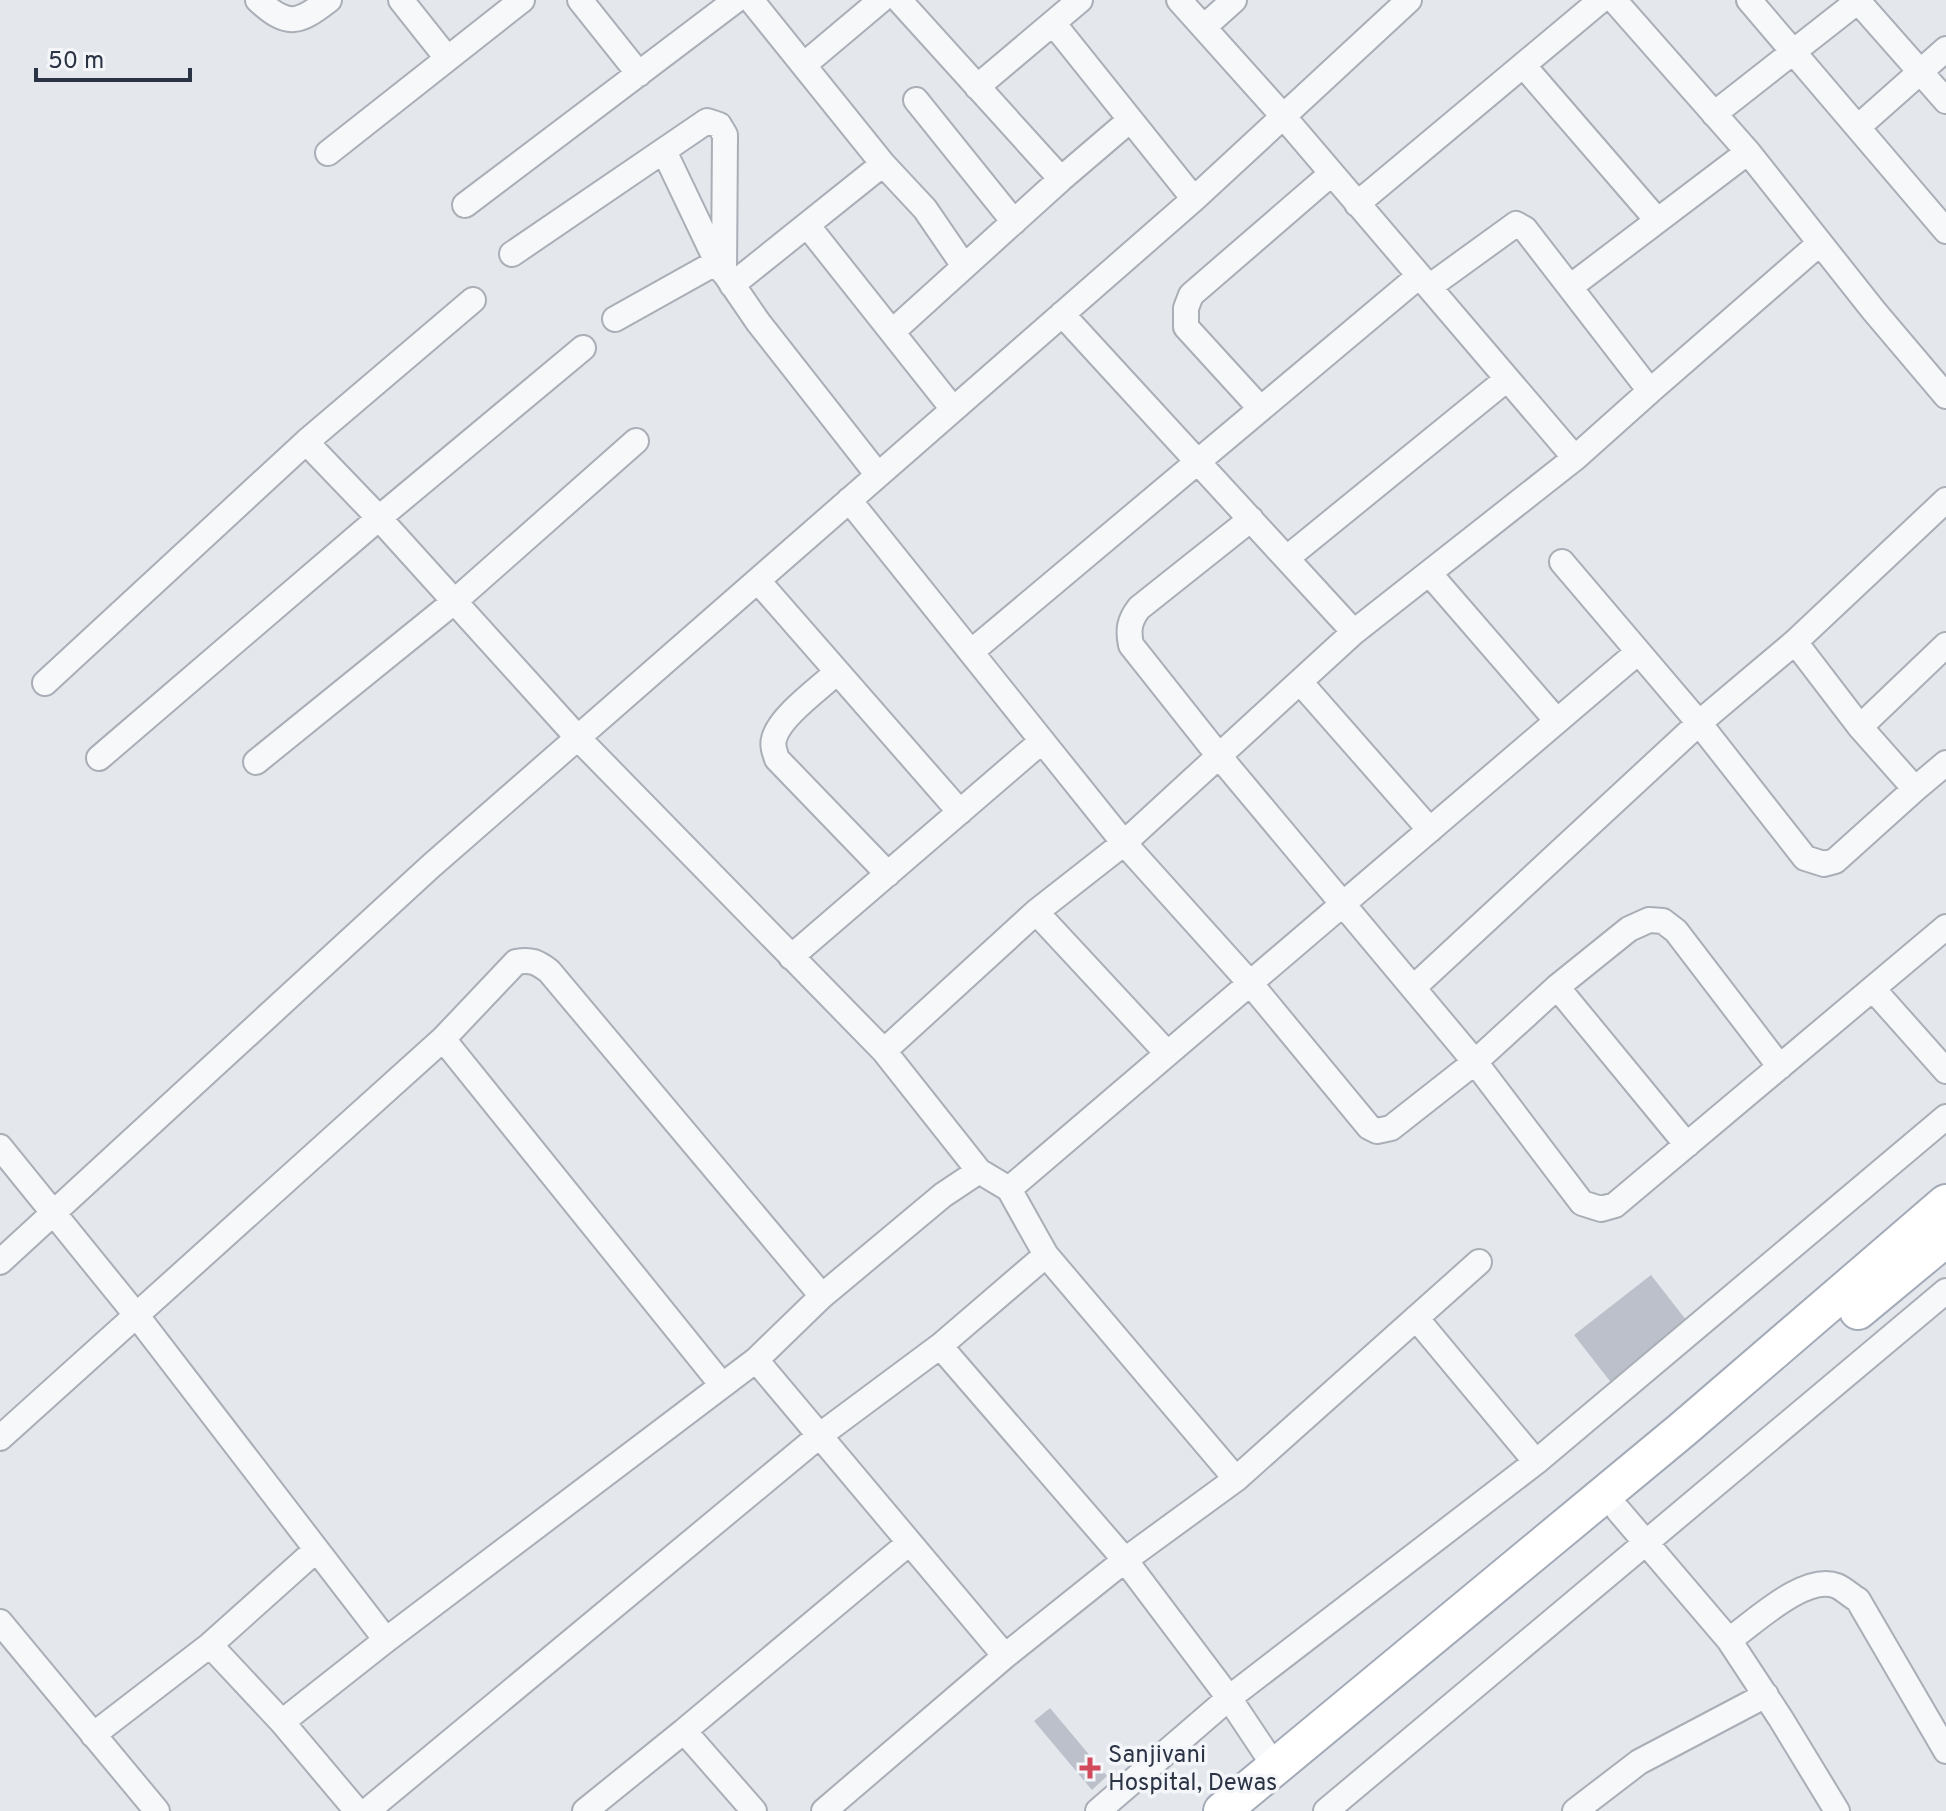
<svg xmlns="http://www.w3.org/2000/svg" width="1946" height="1811" font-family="Overpass,sans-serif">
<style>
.building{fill:#bbc0ca}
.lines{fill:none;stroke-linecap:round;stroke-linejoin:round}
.street-casing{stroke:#a9aeb7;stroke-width:28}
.primary-casing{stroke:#a3abb8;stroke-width:40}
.street{stroke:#f7f8fa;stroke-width:24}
.primary{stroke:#fff;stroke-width:36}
.poi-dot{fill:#d1495b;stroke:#f4f6f9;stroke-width:3}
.labels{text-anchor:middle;stroke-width:7;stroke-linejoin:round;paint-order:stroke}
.poi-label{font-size:24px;fill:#2b3445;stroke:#f4f6f9;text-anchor:start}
</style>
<rect width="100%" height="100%" fill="#e4e7ec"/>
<!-- building -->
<path class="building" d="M1651,1275L1690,1325L1613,1385L1574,1335Z
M1050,1708L1107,1776L1092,1790L1034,1721Z"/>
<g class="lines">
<defs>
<path id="street" d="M258,0C288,28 299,23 329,0
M401,0L447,58
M580,0L639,74
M751,0L883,164
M899,0L1061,179
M1179,0L1283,116L1575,458
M1614,0L1748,152L1874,311L1946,396
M1749,0L1946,231
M1857,0L1946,101
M1053,23L1194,199
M1204,27L1234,0
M805,64L881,0
M1523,65L1657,220
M977,87L1080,0
M916,100L1014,222
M1714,114L1858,1
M1858,127L1946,49
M664,151L717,262L758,322L878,475
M328,153L522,0
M1357,204L1601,0
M465,205L736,0
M807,225L953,409
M512,254L707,121L719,125L725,135L724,273
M732,285L883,164L925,209L964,266
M1570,287L1748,152
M1062,314L1354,632
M615,319L717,262
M892,332L1061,179L1130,120
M1650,391L1820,243
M1260,408L1186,327V308L1191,295L1331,174
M306,442L379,518L578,738L884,1051L979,1171
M849,500L1124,843L1250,983L1369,1127L1377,1131L1391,1128L1475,1062L1557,987L1629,929L1649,920L1663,921L1676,931L1780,1067
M1946,500L1795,642L1860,727L1915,789L1946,763
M1251,519L1139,608C1129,621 1128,630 1131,645L1219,756L1475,1062L1582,1203L1601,1209L1615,1205L1946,927
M1287,558L1507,379
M1562,562L1699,723L1805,858L1824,864L1835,861L1915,789
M1429,573L1557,721
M758,581L960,812
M971,652L1419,276
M837,672C820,688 779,717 774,739C772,746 775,753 777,759L888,874
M1300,682L1430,830
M45,683L306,442L473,300
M1860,727L1946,645
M99,758L379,518L583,348
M256,762L455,601L636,441
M1036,912L1167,1053
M791,957L1042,741
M1557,987L1687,1145
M1413,988L1699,723L1795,642
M1873,989L1946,1071
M443,1039L722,1385
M884,1051L1036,912L1124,843L1354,632L1575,458L1650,391L1525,229L1516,224L1429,287
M0,1147L137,1316L386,1640
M1009,1189L1046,1255L1236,1479
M0,1262L431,866L1194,199L1409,0
M822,1296L943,1195L979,1171L1009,1189L1638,652
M1416,1318L1536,1462
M940,1346L1125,1560L1229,1698L1275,1767
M0,1438L443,1039L516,962C531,959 537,962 549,971L822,1296L756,1360
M1618,1510L1729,1640L1781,1719L1837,1811
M0,1622L157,1811
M1729,1640C1754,1623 1805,1573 1837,1586C1844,1589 1851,1596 1858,1600L1946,1751
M210,1645L316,1550
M282,1722L386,1640L756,1360L1005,1656
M684,1731L909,1543
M93,1735L210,1645L282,1722L357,1811
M367,1811L819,1436L940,1346L1046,1255
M585,1811L684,1731L754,1811
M824,1811L1005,1656L1125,1560L1236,1479L1479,1262
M1098,1811L1229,1698L1536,1462L1946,1117
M1326,1811L1946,1291
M1575,1811L1639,1762L1766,1695"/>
<path id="primary" d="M1858,1311L1946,1238
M1222,1811L1682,1430L1946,1203"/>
</defs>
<!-- street casing -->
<use href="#street" class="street-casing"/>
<!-- primary casing -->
<use href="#primary" class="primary-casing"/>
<!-- street -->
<use href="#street" class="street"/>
<!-- primary -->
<use href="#primary" class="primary"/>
</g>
<!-- markers -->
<path class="poi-dot" d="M1086 1756h8v8h8v8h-8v8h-8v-8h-8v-8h8z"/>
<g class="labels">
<!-- poi labels -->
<g class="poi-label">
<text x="1108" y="1762">Sanjivani<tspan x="1108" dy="28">Hospital, Dewas</tspan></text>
</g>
</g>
<!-- scale -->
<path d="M36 68v12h154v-12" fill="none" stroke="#2b3445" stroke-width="4"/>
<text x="48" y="68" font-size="24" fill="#2b3445" stroke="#f4f6f9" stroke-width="6" paint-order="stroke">50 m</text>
</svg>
